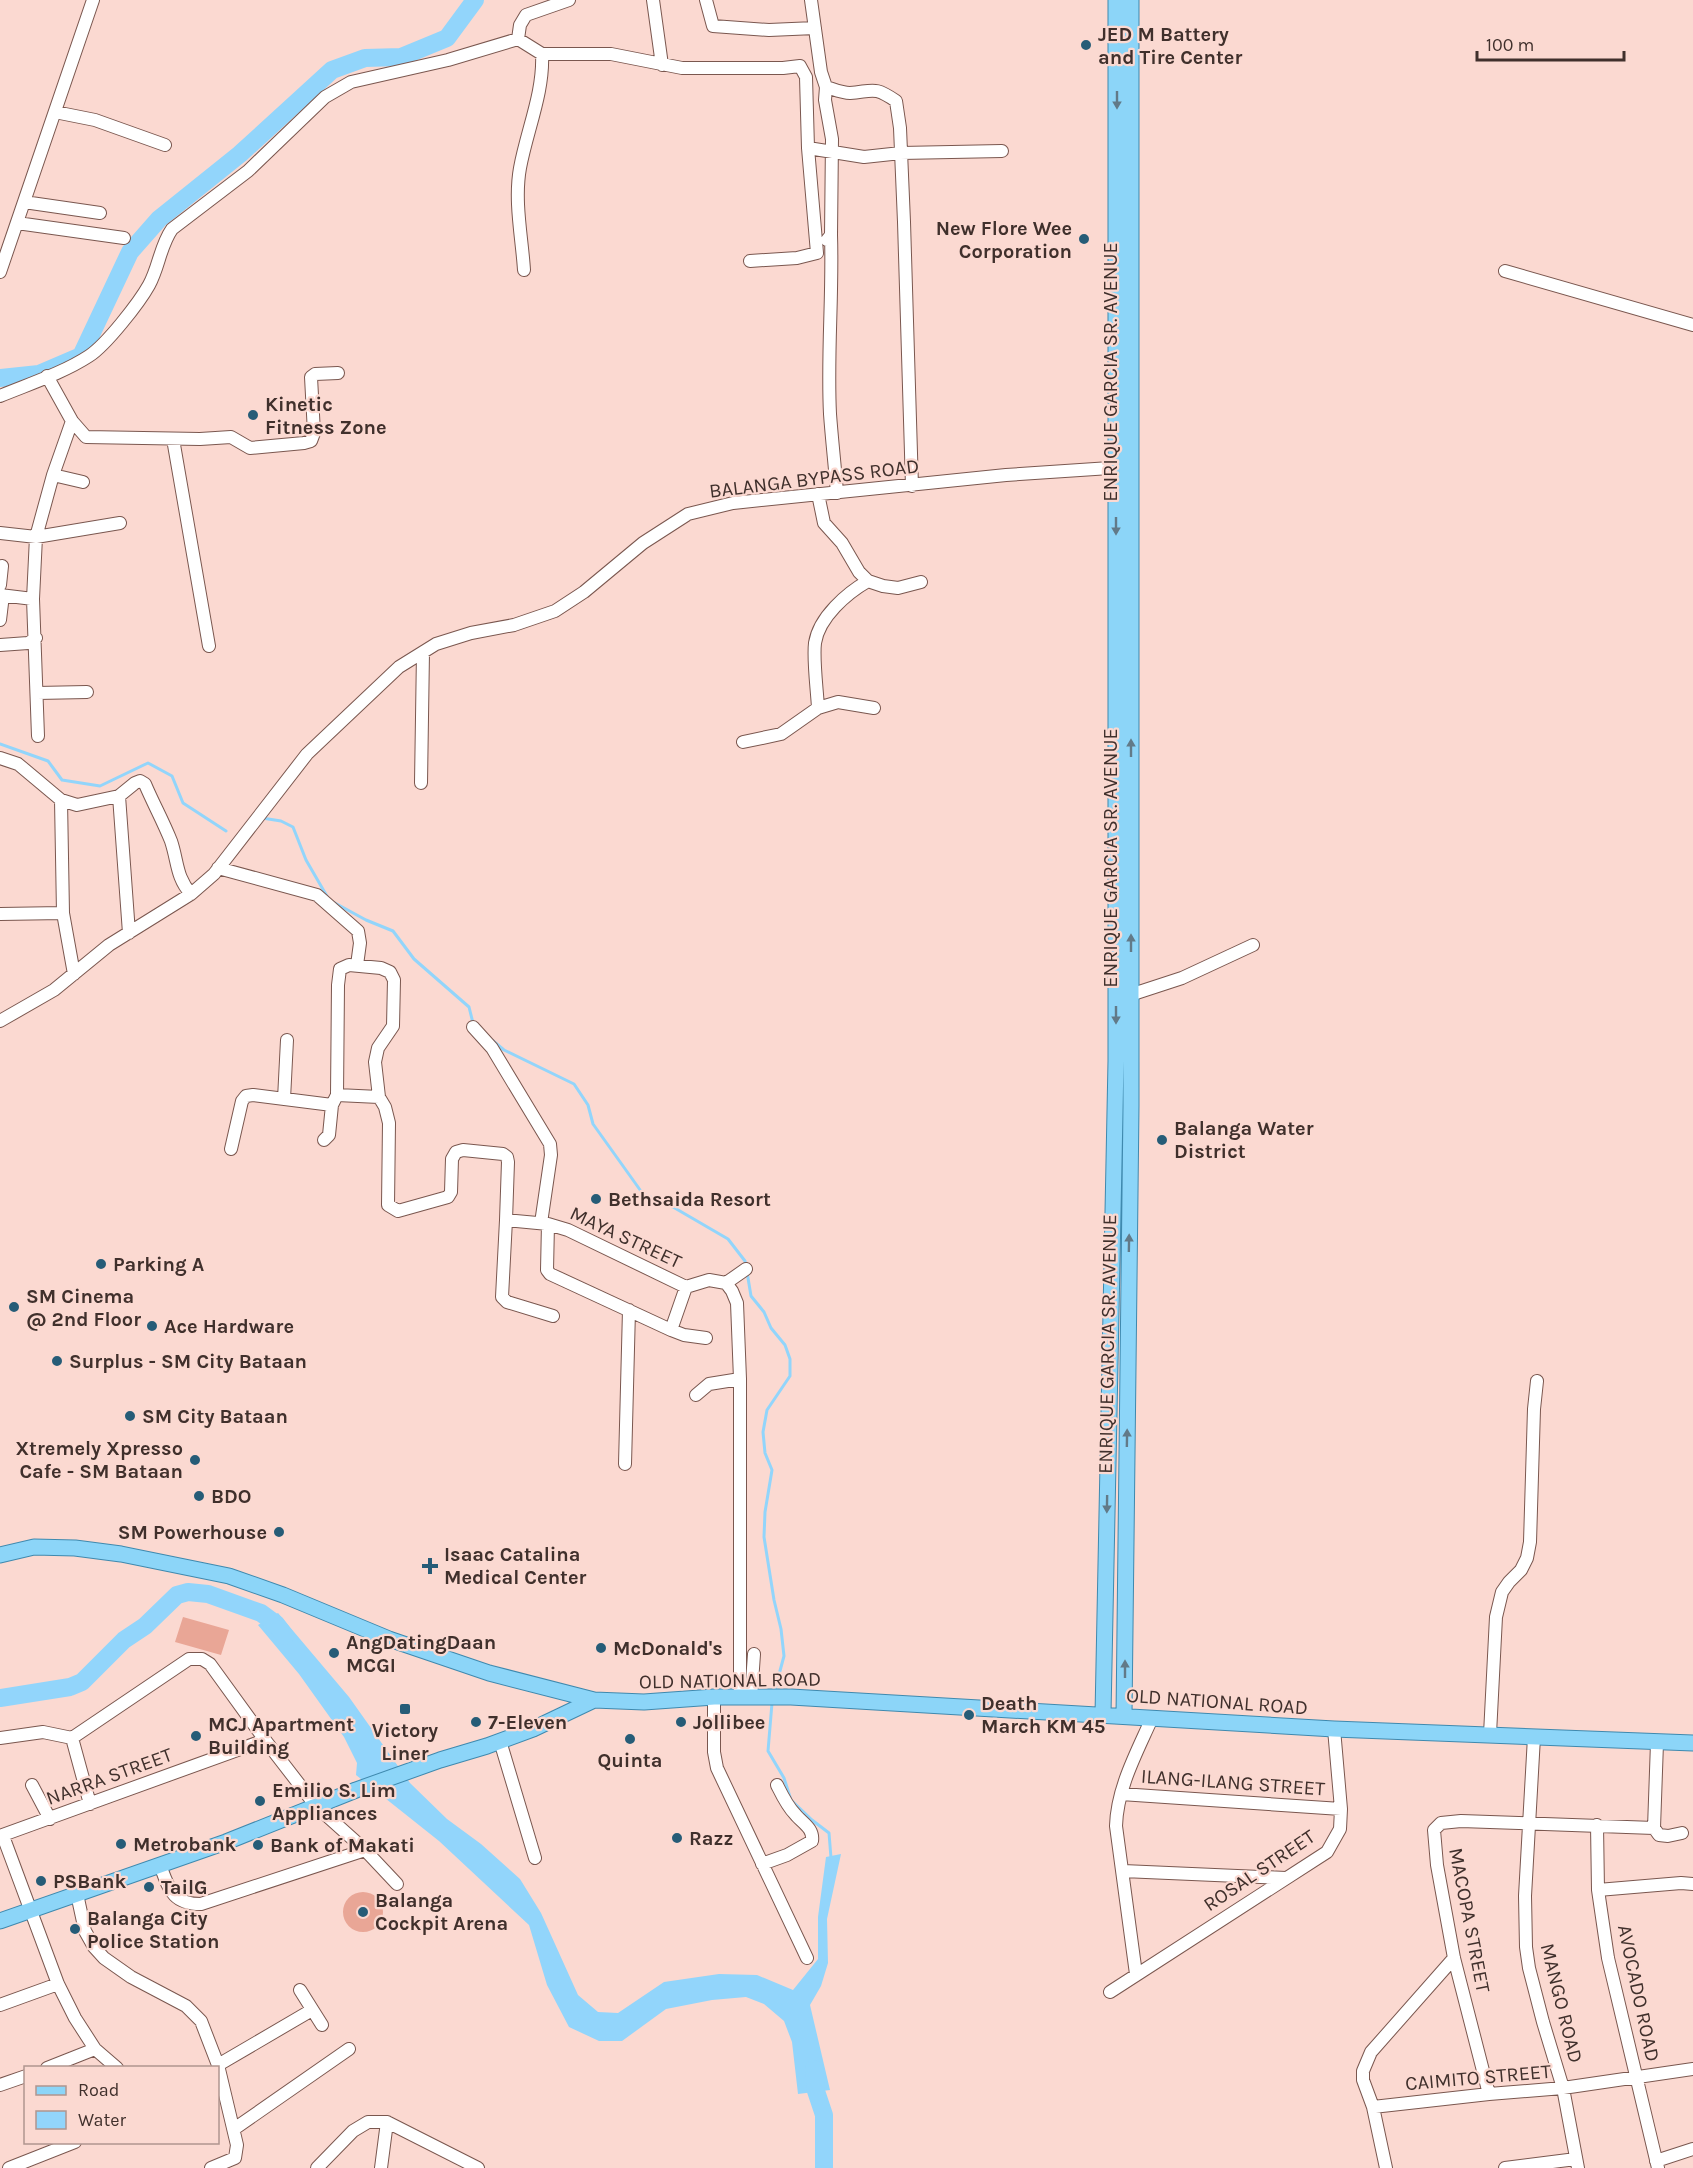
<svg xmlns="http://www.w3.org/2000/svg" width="1693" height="2168" font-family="Karla,sans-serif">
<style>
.green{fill:#e9a696}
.water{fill:#92d5fb}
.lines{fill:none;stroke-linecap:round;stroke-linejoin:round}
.stream{stroke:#92d5fb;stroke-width:3}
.river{stroke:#92d5fb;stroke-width:18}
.minor-casing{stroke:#7a574f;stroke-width:14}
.major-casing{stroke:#3f89ae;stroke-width:17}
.minor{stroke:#fff;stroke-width:12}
.major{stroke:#8cd5f8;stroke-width:15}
.oneway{fill:#627a88}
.poi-dot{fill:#265c77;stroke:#fbd9d1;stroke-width:2}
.labels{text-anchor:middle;stroke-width:4.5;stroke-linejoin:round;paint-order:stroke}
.poi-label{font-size:20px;font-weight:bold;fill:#40302c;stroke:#fbd9d1;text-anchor:start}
.street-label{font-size:20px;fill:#40302c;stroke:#fbd9d1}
</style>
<rect width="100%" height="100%" fill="#fbd9d1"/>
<!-- green -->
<path class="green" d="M183,1617L229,1630L221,1655L175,1642Z
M343 1912a20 20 0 1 1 40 0a20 20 0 1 1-40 0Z"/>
<!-- water -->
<path class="water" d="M278,1613L349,1697L410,1783L447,1819L481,1844L520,1879L541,1913L578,1995L598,2012L618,2013L664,1982L719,1974L757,1975L793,1990L818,1959V1917L826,1857L841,1854L827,1919L828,1963L821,1986L810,2005L830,2090L798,2094L792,2042L784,2021L764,2004L746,1997L712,2000L666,2009L622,2041H599L569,2027L547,1985L529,1925L439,1841L356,1775L357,1763L344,1737L299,1674L258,1625Z"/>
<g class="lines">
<!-- stream -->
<path class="stream" d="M0,744L48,761L62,780L100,786L148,763L172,776L183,803L226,831
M262,818L281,821L293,827L306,860L328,898
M333,902L366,920L393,931L414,959L469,1007L473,1023
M492,1040L504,1050L574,1084L588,1105L593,1124L643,1194L673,1207L728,1239L745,1261L746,1265
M747,1272L751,1296L764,1312L771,1328L785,1345L790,1359V1376L767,1410L763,1432L765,1453L772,1470L765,1512L764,1537L774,1600L781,1629L784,1656L774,1693
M772,1703L768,1751L784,1778L791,1800L812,1820L829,1833L831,1858"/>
<!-- river -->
<path class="river" d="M0,378L39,374L81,356L130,252L159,219L240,154L332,70L365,58L401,57L447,38L475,0
M0,1698L70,1687L82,1682L124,1640L145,1626L177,1595L188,1592L208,1594L261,1613L276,1624L285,1636
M814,2069L816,2091L824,2115V2168"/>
<defs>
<path id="minor" d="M653,0L662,65
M706,0L713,26L769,30L815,28
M811,0L821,72L826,87C833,89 842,93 850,93C874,91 874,86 896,101L900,128L904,222L912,486
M518,39L520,25L526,15L569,0
M826,87L825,100L832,139L831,235L827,240
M55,112L95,120L165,145
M808,148L864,157L901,153L1002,151
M24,202L100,213
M17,223L124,238
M831,235C833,295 827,354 830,414C832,441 835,467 837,493
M524,270C522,238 514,201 520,168C527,130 544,92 542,54
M1505,271L1693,325
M0,272L93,0
M47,376L72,421L86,437L200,439L231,437L250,448L304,443L311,441L314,433L311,377L315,374L338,373
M0,396C29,384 63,373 89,356C106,345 139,303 149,285C159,267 160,246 172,229L248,171L325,97L351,82L448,60L518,39L542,54H611L682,68H783L800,66L806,77L808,148L817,253L797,258L750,261
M173,439L209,646
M53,475L83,482
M818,494L824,523L842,543L859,572L868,581L883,586L898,588L921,582
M0,533L36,537L120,523
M868,581C847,593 819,617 815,643C813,660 817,689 818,708L838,702L874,708
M0,585L2,566
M0,595L33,599
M0,620L3,595
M0,645L28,643L36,638
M37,693L87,692
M38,736L33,599L36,537L53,475L72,421
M743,742L781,734L818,708
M0,758L18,764L61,800L77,805L119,796L135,783L140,781L145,784C153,803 163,821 171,841C178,862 176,877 191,894
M421,783L423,652
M119,796L129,933
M61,800L63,913L74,974
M218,868L317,895L358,931L360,943L357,965
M0,914L63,913
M1130,995L1182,978L1253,945
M0,1021L54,990L109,945L191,894L214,874L307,754L399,667L436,644L471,633L514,625L555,611L584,592L643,543L688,514L733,503L1006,475L1125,467
M473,1027L492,1048L550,1144L551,1155L541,1223
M337,1095L379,1097
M284,1099L287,1040
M324,1140L329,1135L332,1105
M231,1149L242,1101L246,1096L253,1095L332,1105L337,1095L338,985L340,969L349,965L381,968L390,972L394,980L393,1026L378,1048L375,1062L379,1097L385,1107L389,1123L388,1205L398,1211L448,1197L451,1192L452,1159L456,1152L463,1150L503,1154L507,1157L508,1162L506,1220L548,1224L568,1230L686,1287
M506,1220L502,1297L507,1302L553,1316
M548,1224L547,1270L550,1274L671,1330L684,1335L706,1338
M726,1283L746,1269
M686,1287L709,1280L726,1283L732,1291L737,1303L740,1379V1697
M671,1330L686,1287
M696,1395L709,1384L740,1379
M625,1464L629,1310
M714,1697V1752L717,1768L807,1958
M751,1697L754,1654
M1490,1734L1496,1617L1502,1592L1509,1582L1521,1570L1527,1558L1530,1542L1534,1409L1537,1381
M1534,1737L1525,1896L1526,1947L1529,1968L1543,2022L1563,2088L1578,2168
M0,1738L43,1732L72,1738
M72,1738L189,1659H202L210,1664L265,1740L316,1806L365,1850L397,1884
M72,1738L90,1804
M500,1741L535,1858
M32,1785L50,1819
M1121,1794L1341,1809
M1597,1825L1598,1890L1608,1958L1658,2168
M1654,1828L1657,1743
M1654,1828L1659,1835L1668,1836L1682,1833
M0,1836L265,1740
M3,1836L58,1984L75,2018L95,2049L117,2068
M762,1864L787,1855L812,1841C814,1828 802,1823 795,1814C787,1806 782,1795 777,1785
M160,1865C169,1889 172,1904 201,1904L365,1850
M1123,1871L1286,1878
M1598,1890L1681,1883L1693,1884
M77,1894L85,1931L94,1947L104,1958L131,1977L186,2006L201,2021L218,2065L237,2145L235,2158L211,2168
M1136,1974L1116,1826C1117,1788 1137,1752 1152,1718
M300,1990L322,2025
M1110,1992L1327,1852L1340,1829L1341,1809L1334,1729
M0,2005L58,1984
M218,2065L312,2010
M47,2068L95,2049
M0,2085L26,2076
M1489,2094L1454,1958L1437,1865L1434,1830L1441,1823L1461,1821L1654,1828
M1373,2107L1489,2094L1563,2088L1693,2069
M234,2129L349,2049
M1656,2161L1693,2149
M9,2168L75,2142
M317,2168L353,2131L368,2122H387L478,2168
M381,2168L387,2122
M1386,2168L1373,2107L1363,2080V2071L1371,2052L1454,1958
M1505,2168L1576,2159"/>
<path id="major" d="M0,1555L34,1547L75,1548L121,1554L229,1576L283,1595L389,1639L489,1673L594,1700L644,1702L714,1697H791L1334,1729L1693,1743
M1103,1715L1116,1061V0
M1124,1716L1131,1106V0
M0,1921L226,1842L356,1790L440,1760L487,1746L533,1729L594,1700"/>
</defs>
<!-- minor casing -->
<use href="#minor" class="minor-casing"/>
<!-- major casing -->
<use href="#major" class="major-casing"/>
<!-- minor -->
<use href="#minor" class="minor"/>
<!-- major -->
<use href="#major" class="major"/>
</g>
<!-- one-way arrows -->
<defs><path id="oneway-solid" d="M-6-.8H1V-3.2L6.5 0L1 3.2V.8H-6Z" transform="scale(1.5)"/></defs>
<g class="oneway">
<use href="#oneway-solid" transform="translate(1117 100) rotate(90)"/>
<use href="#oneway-solid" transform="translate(1116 526) rotate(90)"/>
<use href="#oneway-solid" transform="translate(1131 748) rotate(-90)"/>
<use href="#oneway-solid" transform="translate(1131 943) rotate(-90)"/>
<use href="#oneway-solid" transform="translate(1116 1015) rotate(90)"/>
<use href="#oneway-solid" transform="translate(1129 1243) rotate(-89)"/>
<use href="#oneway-solid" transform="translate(1127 1438) rotate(-89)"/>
<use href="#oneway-solid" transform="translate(1107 1504) rotate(91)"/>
<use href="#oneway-solid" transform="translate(1125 1669) rotate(-90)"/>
</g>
<!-- markers -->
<g class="poi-dot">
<circle cx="1086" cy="45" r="6"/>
<circle cx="1084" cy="239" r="6"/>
<circle cx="253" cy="415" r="6"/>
<circle cx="1162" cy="1140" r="6"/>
<circle cx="596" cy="1199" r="6"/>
<circle cx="101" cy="1264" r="6"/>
<circle cx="14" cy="1307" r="6"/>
<circle cx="152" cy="1326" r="6"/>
<circle cx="57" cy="1361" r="6"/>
<circle cx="130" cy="1416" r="6"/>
<circle cx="195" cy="1460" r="6"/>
<circle cx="199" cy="1496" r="6"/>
<circle cx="279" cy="1532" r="6"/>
<path d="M427 1557h6v6h6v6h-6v6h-6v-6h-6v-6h6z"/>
<circle cx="601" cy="1648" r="6"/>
<circle cx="334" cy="1653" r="6"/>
<rect x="399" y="1703" width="12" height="12" rx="3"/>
<circle cx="969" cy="1715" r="6"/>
<circle cx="476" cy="1722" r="6"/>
<circle cx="681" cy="1722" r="6"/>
<circle cx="196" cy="1736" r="6"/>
<circle cx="630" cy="1739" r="6"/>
<circle cx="260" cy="1801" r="6"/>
<circle cx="677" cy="1838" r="6"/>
<circle cx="121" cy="1844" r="6"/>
<circle cx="258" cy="1845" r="6"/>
<circle cx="41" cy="1881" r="6"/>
<circle cx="149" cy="1887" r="6"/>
<circle cx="363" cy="1912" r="6"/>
<circle cx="75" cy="1929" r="6"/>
</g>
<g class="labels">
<!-- poi labels -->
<g class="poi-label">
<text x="1098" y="41">JED M Battery<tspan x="1098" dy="23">and Tire Center</tspan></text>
<text x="1072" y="235" text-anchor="end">New Flore Wee<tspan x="1072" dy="23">Corporation</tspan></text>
<text x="265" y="411">Kinetic<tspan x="265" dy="23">Fitness Zone</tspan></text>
<text x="1174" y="1135">Balanga Water<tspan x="1174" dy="23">District</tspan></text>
<text x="608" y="1206">Bethsaida Resort</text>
<text x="113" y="1271">Parking A</text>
<text x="26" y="1303">SM Cinema<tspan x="26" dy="23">@ 2nd Floor</tspan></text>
<text x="164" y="1333">Ace Hardware</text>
<text x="69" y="1368">Surplus - SM City Bataan</text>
<text x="142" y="1423">SM City Bataan</text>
<text x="183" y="1455" text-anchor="end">Xtremely Xpresso<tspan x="183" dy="23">Cafe - SM Bataan</tspan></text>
<text x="211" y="1503">BDO</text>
<text x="267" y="1539" text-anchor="end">SM Powerhouse</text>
<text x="444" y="1561">Isaac Catalina<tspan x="444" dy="23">Medical Center</tspan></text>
<text x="346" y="1649">AngDatingDaan<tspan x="346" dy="23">MCGI</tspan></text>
<text x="613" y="1655">McDonald's</text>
<text x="981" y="1710">Death<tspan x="981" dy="23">March KM 45</tspan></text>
<text x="488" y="1729">7-Eleven</text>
<text x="693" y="1729">Jollibee</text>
<text x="208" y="1731">MCJ Apartment<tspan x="208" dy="23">Building</tspan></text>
<text x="405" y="1737" text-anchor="middle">Victory<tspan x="405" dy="23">Liner</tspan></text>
<text x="630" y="1767" text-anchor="middle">Quinta</text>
<text x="272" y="1797">Emilio S. Lim<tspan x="272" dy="23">Appliances</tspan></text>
<text x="689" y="1845">Razz</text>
<text x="133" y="1851">Metrobank</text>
<text x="270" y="1852">Bank of Makati</text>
<text x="53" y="1888">PSBank</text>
<text x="161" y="1894">TailG</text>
<text x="375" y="1907">Balanga<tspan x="375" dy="23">Cockpit Arena</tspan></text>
<text x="87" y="1925">Balanga City<tspan x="87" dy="23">Police Station</tspan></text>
</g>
<!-- street labels -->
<g class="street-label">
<text transform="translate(1110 372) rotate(-90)" y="7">ENRIQUE GARCIA SR. AVENUE</text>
<text transform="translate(814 478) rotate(-7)" y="7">BALANGA BYPASS ROAD</text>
<text transform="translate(1110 858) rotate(-90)" y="7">ENRIQUE GARCIA SR. AVENUE</text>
<text transform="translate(626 1237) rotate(25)" y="7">MAYA STREET</text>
<text transform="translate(1107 1344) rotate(-89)" y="7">ENRIQUE GARCIA SR. AVENUE</text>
<text transform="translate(730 1680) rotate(-1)" y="7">OLD NATIONAL ROAD</text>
<text transform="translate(1217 1701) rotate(4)" y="7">OLD NATIONAL ROAD</text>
<text transform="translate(109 1776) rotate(-20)" y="7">NARRA STREET</text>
<text transform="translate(1233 1782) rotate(4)" y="7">ILANG-ILANG STREET</text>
<text transform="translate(1259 1870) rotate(-34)" y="7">ROSAL STREET</text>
<text transform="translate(1470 1920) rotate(79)" y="7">MACOPA STREET</text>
<text transform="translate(1639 1993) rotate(78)" y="7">AVOCADO ROAD</text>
<text transform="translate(1562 2003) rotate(76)" y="7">MANGO ROAD</text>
<text transform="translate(1478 2077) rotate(-5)" y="7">CAIMITO STREET</text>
</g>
</g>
<!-- legend -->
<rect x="24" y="2066" width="195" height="78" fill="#fbd9d1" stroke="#b0958f" stroke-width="1.5"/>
<rect x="36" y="2086" width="30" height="9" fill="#8cd5f8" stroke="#b0958f" stroke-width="1.5"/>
<text x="78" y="2096" font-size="18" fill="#40302c">Road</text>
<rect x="36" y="2111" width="30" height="18" fill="#92d5fb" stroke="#b0958f" stroke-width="1.5"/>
<text x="78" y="2126" font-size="18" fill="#40302c">Water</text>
<!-- scale -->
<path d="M1477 51v9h147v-9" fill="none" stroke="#40302c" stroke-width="3"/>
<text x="1486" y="51" font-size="18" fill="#40302c" stroke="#fbd9d1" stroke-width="4.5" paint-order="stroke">100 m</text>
</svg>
